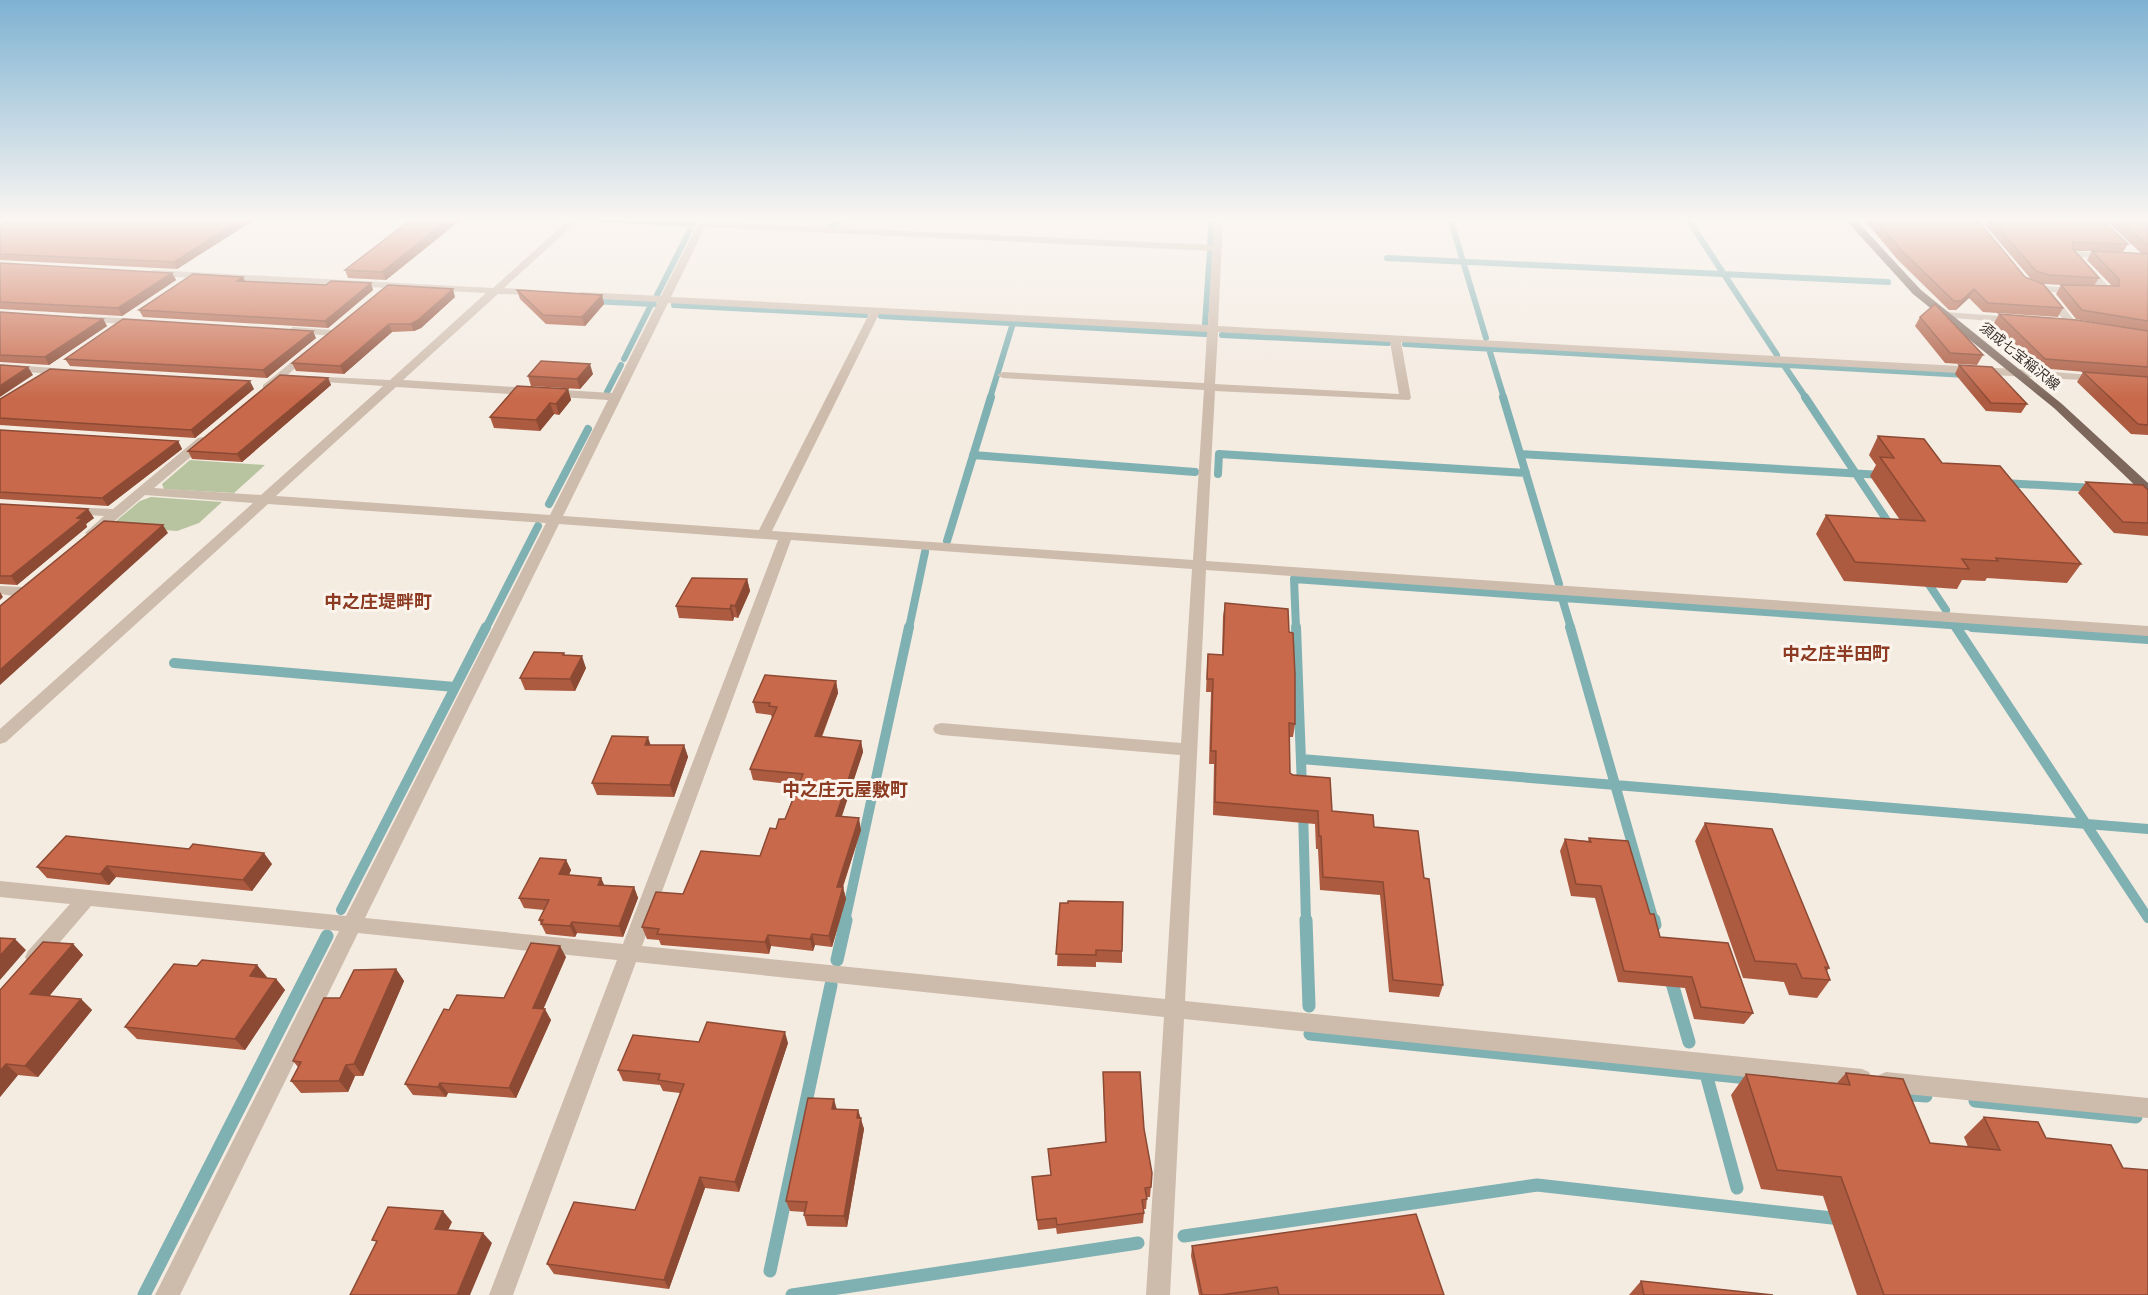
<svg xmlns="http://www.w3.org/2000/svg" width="2148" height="1295" font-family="'IBM Plex Sans','Noto Sans JP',sans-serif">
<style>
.green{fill:#b8c4a0}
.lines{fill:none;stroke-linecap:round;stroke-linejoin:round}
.stream-far3{stroke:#7fb0b2;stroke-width:6}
.stream-far2{stroke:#7fb0b2;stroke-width:8}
.stream-far1{stroke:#7fb0b2;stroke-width:10}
.stream{stroke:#7fb0b2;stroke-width:13}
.minor{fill:#cdbbac;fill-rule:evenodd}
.major{fill:#7d675c;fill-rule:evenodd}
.wall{fill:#ac5a40;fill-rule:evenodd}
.shaded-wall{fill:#8c4a34}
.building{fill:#c8694b;stroke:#8c4a34;stroke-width:1.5}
.labels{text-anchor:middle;stroke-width:6;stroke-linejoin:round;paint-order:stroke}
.far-street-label{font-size:14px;fill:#3b302b;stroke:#fbf5ee}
.quarter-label{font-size:18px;font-weight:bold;fill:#8c3b22;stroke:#fbf5ee}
</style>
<rect width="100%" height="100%" fill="#f4ebe1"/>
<!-- green -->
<path class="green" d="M190,460L265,465L234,493L164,489L162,484Z
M151,497L222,502L199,523L177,531L110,526L140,501Z"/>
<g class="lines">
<!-- stream-far3 -->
<path class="stream-far3" d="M1450,218L1486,338
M1687,218L1777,355
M600,219L693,224
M830,228L843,218
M1210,245L1212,218
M1387,258L1888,282
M657,295L690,230
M591,301L654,304
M674,305L865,315
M881,316L1205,334
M1205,324L1210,250
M1222,335L1388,343
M1405,344L1966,375
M1489,349L1504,398
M624,359L652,303
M1783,364L1806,398
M607,392L621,365
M990,398L1013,323"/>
<!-- stream-far2 -->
<path class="stream-far2" d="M1503,397L1559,584
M1805,397L1892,528
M1521,454L1882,475
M973,455L1195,472
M1218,474L1219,454L1526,473
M2003,483L2094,488
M549,504L588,429
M947,541L991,397
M1924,577L1946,610
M1562,598L1571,628
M1956,626L1957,628
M486,628L538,526
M909,628L925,552
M1296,628L1294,579L1993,628"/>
<!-- stream-far1 -->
<path class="stream-far1" d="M1296,627L1302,788
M1570,627L1654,921
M1956,627L2148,918
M1972,627L2148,639
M174,663L455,687
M1301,759L2148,829
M1303,810L1306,921
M341,910L486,627
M845,921L909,627"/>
<!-- stream -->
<path class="stream" d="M1306,920L1309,1006
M1654,920L1655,925
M837,960L846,920
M1670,976L1689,1042
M1310,1034L1748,1078
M1706,1074L1737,1188
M1898,1094L1926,1096
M1975,1101L2136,1117
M1184,1236L1537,1185L1841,1219
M770,1271L831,985
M144,1295L327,936
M792,1295L1138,1243"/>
<!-- minor -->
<path class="minor" d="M571,218H581L504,288L536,290L541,293L540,295L498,294L403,380L612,393L658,302L581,298L576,295L581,292L661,296L701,218H709L708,222L1213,245L1214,218H1223L1218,326L2016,369L2103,376L2105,378L2099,381L1401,342L1411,398L1409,400L1215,391L1206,561L2148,626V636L1206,570L1185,1001L1862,1069L1869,1072L1872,1079L1869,1086L1862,1089L1184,1019L1170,1295H1146L1164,1017L636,962L513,1295H489L617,960L358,933L180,1295H155L339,931L91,906L42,963L35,965L28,963L25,957L28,951L70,904L0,897V881L346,916L546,523L268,504L6,742L0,744V729L253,503L145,495L97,536L92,537L85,533L104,516L71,514L64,510L66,507L113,509L198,438L202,437L208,441L206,444L154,488L261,495L383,386L310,381L306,380V376L390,380L486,293L153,276L148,273L153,270L493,288ZM705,227L1212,251L1208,325L671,297ZM668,303L869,314L759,530L563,516ZM879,314L1207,332L1204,383L1003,372L997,375L1003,378L1204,390L1193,560L772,531ZM1218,332L1390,342L1399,394L1215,384ZM396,387L608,400L550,515L276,496ZM559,524L778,540L623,944L365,918ZM791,540L1192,569L1181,743L941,723L935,725L933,729L935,733L941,735L1180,755L1165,999L642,946Z
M1952,218H2009L2013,220L2008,223L1957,221Z
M2092,218H2100L2107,225L2102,228L2083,226V222H2094Z
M2073,251L2148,256V262L2081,257L2112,290V294L2051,292L2075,321L2090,324L2091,326L2086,329L2068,326L2044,295L2048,292L2038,289L2043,286L2099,289L2070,256V252Z
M1945,312L2015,317L2020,320L2015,323L1941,317V313Z
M83,316L140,319L145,322L140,325L79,321L78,319Z
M293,327L332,330L337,333L332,336L289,332L288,330Z
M308,349L313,352L312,354L271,389H263V385Z
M0,364L67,369L73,372L67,375L0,370Z
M0,586L21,587L28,592L21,597L0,594Z
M1886,1072L2148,1098V1118L1886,1092L1879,1089L1875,1082L1879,1075Z"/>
<!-- major -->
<path class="major" d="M1844,218H1854L1921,290L2062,404L2148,483V494L2143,493L2054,408L1913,294Z"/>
</g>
<!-- wall -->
<path class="wall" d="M257,218L177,269L0,260V225Z
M413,218H463L386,280L348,278L345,270Z
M1863,218H1976L2025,277L2063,308L2058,317L1983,312L1969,298L1956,310H1949L1897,259Z
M1989,218H2092L2090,220L2019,218L2128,244L2123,252L2148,254V435L2131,434L2077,382L2083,372L2109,374L2039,368L1994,323L1999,314L2115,326L2076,319L2056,294L2061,285L2079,286L2044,284L2031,279L1985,225ZM2074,251H2092L2087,260L2112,286H2094L2099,278Z
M2103,218H2148V254H2142Z
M0,263L172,273L176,280L122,316L0,309Z
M246,281L373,290L328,328L143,317L139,310Z
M517,290L602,295L604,304L585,326L546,324L520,299Z
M455,297L421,328L414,331L392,332L344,374L296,371L292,363Z
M0,312L103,319L107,326L49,365L0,362Z
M1920,317L1983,355L1977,365L1945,363L1915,326Z
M316,338L267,378L70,366L65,359Z
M1959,365L2027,404L2021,413L1986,411L1955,374Z
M593,374L580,389L531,386L528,376Z
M328,378L331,385L242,462L192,459L188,451Z
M254,389L195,438L0,425V399Z
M568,389L571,400L559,415L554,414L540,431L494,428L490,417Z
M0,430L178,441L182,449L108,506L0,499Z
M1878,436L1942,463L2081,564L2067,583L1987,578L1985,581L1962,580L1957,589L1844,581L1816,534L1826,515L1900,520L1870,476L1876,465L1869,455Z
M2086,482L2148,490V536L2114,533L2078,493Z
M0,504L94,518L86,524L87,527L17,585L0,584Z
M747,579L750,591L738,618L734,617L733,621L679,618L676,606Z
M1225,603L1295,724L1293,737H1289L1290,773L1332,811L1374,827L1424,878L1443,985L1439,997L1389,992L1380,895L1320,890L1318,849H1316L1315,824L1213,815L1214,764H1209L1211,692H1206L1207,667L1208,654L1222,655L1223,616Z
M564,653L565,655L586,668L575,691L525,690L520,678Z
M836,681L838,693L822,737L861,741L863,752L842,816L861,830L843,887L846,899L832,947L815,945L813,951L771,946L769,954L661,945L659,940L647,939L642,927L683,894L760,856L776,829L785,819L798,785L753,780L750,769L772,718L771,715L756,713L753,702Z
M651,745H684L688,757L674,797L597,795L592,783Z
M1705,823L1829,968L1827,971L1830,980L1817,998L1789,995L1784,982L1743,978L1695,841Z
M66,836L272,864L252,891L116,877L109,885L47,878L37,867Z
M1589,838L1650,914L1660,937L1753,1013L1744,1024L1694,1019L1685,988L1618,982L1595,898L1571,896L1560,851L1565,839L1588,841Z
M566,860L571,870L569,875L601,878L604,885L634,887L638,898L623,937L577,933L575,937L546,934L539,920L544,910L524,908L519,898Z
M1060,903L1122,951V963L1096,962V967L1057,966Z
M73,944L83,955L49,996L81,999L92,1010L38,1077L18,1075L0,1097V990Z
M566,957L543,1009L551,1020L516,1098L448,1093L446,1097L413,1095L405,1084L449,1010L504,998Z
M257,965L266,978L276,979L285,990L245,1050L137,1039L125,1027L197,966Z
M396,969L404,981L363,1076H355L348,1092L301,1093L291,1081L298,1067L293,1061L340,998Z
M699,1042L788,1043L739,1192L705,1188L669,1289L554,1274L547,1264L635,1210L680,1093L663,1091L660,1085L623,1081L618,1070Z
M1103,1072L1144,1129L1152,1173L1150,1197H1147L1146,1209H1143L1144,1213L1143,1223L1057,1234L1056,1228L1038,1230L1032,1177L1051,1175L1048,1149L1105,1142Z
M1846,1073L1930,1143L1968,1147L1964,1137L1984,1117L2046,1138L2148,1295H1857L1823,1196L1761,1189L1731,1095L1746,1074L1837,1083Z
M837,1110H858L864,1129L847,1227L807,1226L804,1215V1212L790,1211L786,1201Z
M1192,1246L1444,1295H1199L1191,1256Z
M1641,1281L1773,1295H1629Z"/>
<!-- shaded-wall -->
<path class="shaded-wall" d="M243,218H257L177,269L174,262Z
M450,218H463L386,280L382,272Z
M172,273L176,280L122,316L118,308Z
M243,277L246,283L237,281Z
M371,283L373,290L328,328L325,321Z
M453,289L455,297L421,328L414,331L411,324Z
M1974,289L1969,298L1956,310L1961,301Z
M602,295L604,304L585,326L582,317Z
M103,319L107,326L49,365L45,357Z
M389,324L392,332L344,374L340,366Z
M313,331L316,338L267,378L263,370Z
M590,364L593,374L580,389L577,379Z
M28,367L33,375L0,397V386Z
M328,378L331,385L242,462L237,454Z
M250,381L254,389L195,438L191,430Z
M568,389L571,400L559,415L556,404Z
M550,403L554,414L540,431L536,420Z
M178,441L182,449L108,506L102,498Z
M88,509L94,518L86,524L87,527L17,585L11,576Z
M163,525L168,533L0,685V670Z
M747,579L750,591L738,618L735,606Z
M0,592L3,597L0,600Z
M731,605L734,617L733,621L730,609Z
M582,656L586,668L575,691L570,679Z
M836,681L838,693L817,748L815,736Z
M648,737L652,749L645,745Z
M861,741L863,752L838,827L836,816Z
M684,745L688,757L674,797L670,785Z
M859,818L861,830L839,898L837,887Z
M264,853L272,864L252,891L243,880Z
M566,860L571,870L564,885L559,874Z
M107,866L116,877L109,885L100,874Z
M601,878L606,889L598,885Z
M634,887L638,898L623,937L619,926Z
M843,887L846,899L832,947L829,936Z
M572,922L577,933L575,937L570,926Z
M812,934L815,945L813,951L810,939Z
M768,935L771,946L769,954L765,942Z
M15,939L26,950L0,980V956Z
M73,944L83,955L42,1005L30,994Z
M560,946L566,957L539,1019L533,1008Z
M257,965L267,977L260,988L250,976Z
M396,969L404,981L363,1076L354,1064Z
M276,979L285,990L245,1050L235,1039Z
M81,999L92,1010L38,1077L25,1066Z
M545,1009L551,1020L516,1098L509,1088Z
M785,1032L788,1043L739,1192L735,1182Z
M6,1064L18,1075L0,1097V1071Z
M346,1065L355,1076L348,1092L339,1081Z
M440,1083L448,1093L446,1097L438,1087Z
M834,1099L837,1110L832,1109Z
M858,1110L864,1129L847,1227L844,1216Z
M700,1177L705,1188L669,1289L664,1280Z
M443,1211L452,1222L444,1239L435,1229Z
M483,1233L492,1243L470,1295H457Z"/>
<!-- building -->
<path class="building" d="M14,218H243L174,262L0,254V225Z
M413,218H450L382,272L345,270Z
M1874,218H1976L2025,277L2043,284L2063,308L1988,303L1974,289L1961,301H1954L1901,250Z
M1990,218H2010L2104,222L2128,244L2073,242V249L2099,278L2049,275L2036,271Z
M2117,218H2148V245H2147Z
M2092,251L2148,254V321L2082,310L2061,285L2119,286V279Z
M0,263L172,273L118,308L0,302Z
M193,274L243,277L237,281L326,285L331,281L371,283L325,321L139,310Z
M388,285L453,289L418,320L411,324H389L340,366L292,363Z
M517,290L602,295L582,317L543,315Z
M1935,304L1983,355L1950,353L1920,317Z
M0,312L103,319L45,357L0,355Z
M1999,314L2077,320L2148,331V367L2045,359Z
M123,319L313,331L263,370L65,359Z
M541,361L590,364L577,379L528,376Z
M0,365L28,367L0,386Z
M1959,365L1992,367L2027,404L1991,403Z
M50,369L250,381L191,430L0,418V399Z
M2083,372L2148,377V425L2138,424Z
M280,375L328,378L237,454L188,451Z
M517,386L568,389L556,404L550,403L536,420L490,417Z
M0,430L178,441L102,498L0,492Z
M1878,436L1924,439L1942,463L2000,466L2081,564L1996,558L1998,561L1962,559L1969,569L1855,562L1826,515L1925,521L1880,457L1894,458Z
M2086,482L2143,485L2148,490V523L2123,522Z
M0,504L88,509L77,518L82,519L11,576H0Z
M104,521L163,525L0,670V606Z
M692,578L747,579L735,606L731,605L730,609L676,606Z
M1225,603L1288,609L1289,632L1293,633L1295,675V724L1289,723L1290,773L1293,775L1330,778L1332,811L1373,815L1374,827L1418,831L1424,878L1429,879L1443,985L1393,980L1383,882L1323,877L1321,836H1319L1318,811L1215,802L1216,751H1211L1213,679H1207L1208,654L1223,655Z
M534,652L564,653L563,655L582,656L570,679L520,678Z
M765,675L836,681L815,736L861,741L836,816L859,818L837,887H843L829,936L812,934L810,939L768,935L765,942L657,934L659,929L642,927L656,892L683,894L701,851L760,856L770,828L776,829L779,819H785L803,774L750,769L777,707L769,706L770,703L753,702Z
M612,736L648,737L645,745H684L670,785L592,783Z
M1705,823L1772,829L1829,968L1825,967L1830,980L1802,978L1796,964L1755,961Z
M66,836L189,849L193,844L264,853L243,880L107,866L100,874L37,867Z
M1589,838L1628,841L1650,914H1654L1660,937L1728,943L1753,1013L1701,1007L1692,977L1624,971L1601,886L1576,884L1565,839L1591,842Z
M540,858L566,860L559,874L601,878L598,885L634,887L619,926L572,922L570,926L541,924L543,920H539L549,900L519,898Z
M1068,901L1123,902L1122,951L1096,950V955L1056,954L1060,903H1068Z
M0,938L15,939L0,956Z
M43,942L73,944L30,994L81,999L25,1066L6,1064L0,1071V990Z
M531,943L560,946L533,1008L545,1009L509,1088L440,1083L438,1087L405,1084L444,1009L449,1010L457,995L504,998Z
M202,960L257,965L250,976L276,979L235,1039L125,1027L174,964L197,966Z
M396,969L354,1064L346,1065L339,1081H291L301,1062L293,1061L324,998H340L354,970Z
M707,1022L785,1032L735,1182L700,1177L664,1280L547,1264L574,1202L635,1210L684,1084L658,1080L660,1074L618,1070L633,1035L699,1042Z
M1103,1072H1140L1144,1129L1152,1173L1151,1187L1145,1188L1147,1199L1142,1200L1144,1213L1057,1225L1056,1218L1037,1220L1032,1177L1051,1175L1048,1149L1106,1142Z
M1846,1073L1903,1079L1930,1143L2000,1150L1984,1117L2038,1122L2046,1138L2111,1145L2123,1168L2148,1170V1295H1884L1841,1177L1777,1170L1746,1074L1850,1085Z
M808,1098L834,1099L832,1109L858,1110L857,1118H861L844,1216L804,1215L807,1202L786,1201Z
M388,1207L443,1211L435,1229L483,1233L457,1295H350L377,1241L372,1240Z
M1416,1214L1444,1295H1279L1277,1287L1221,1295H1202L1192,1246Z
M1641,1281L1773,1295H1644Z"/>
<!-- sky -->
<linearGradient id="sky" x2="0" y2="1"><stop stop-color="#7eb2d2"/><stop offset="0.55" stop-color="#faf6f2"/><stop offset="1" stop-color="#faf6f2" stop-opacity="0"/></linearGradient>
<rect width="2148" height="399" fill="url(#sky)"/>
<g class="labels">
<!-- far-street labels -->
<g class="far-street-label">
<text transform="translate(2020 356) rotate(39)" y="5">須成七宝稲沢線</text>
</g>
<!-- quarter labels -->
<g class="quarter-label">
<text x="378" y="608">中之庄堤畔町</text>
<text x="1836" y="660">中之庄半田町</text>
<text x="845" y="796">中之庄元屋敷町</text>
</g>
</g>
</svg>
